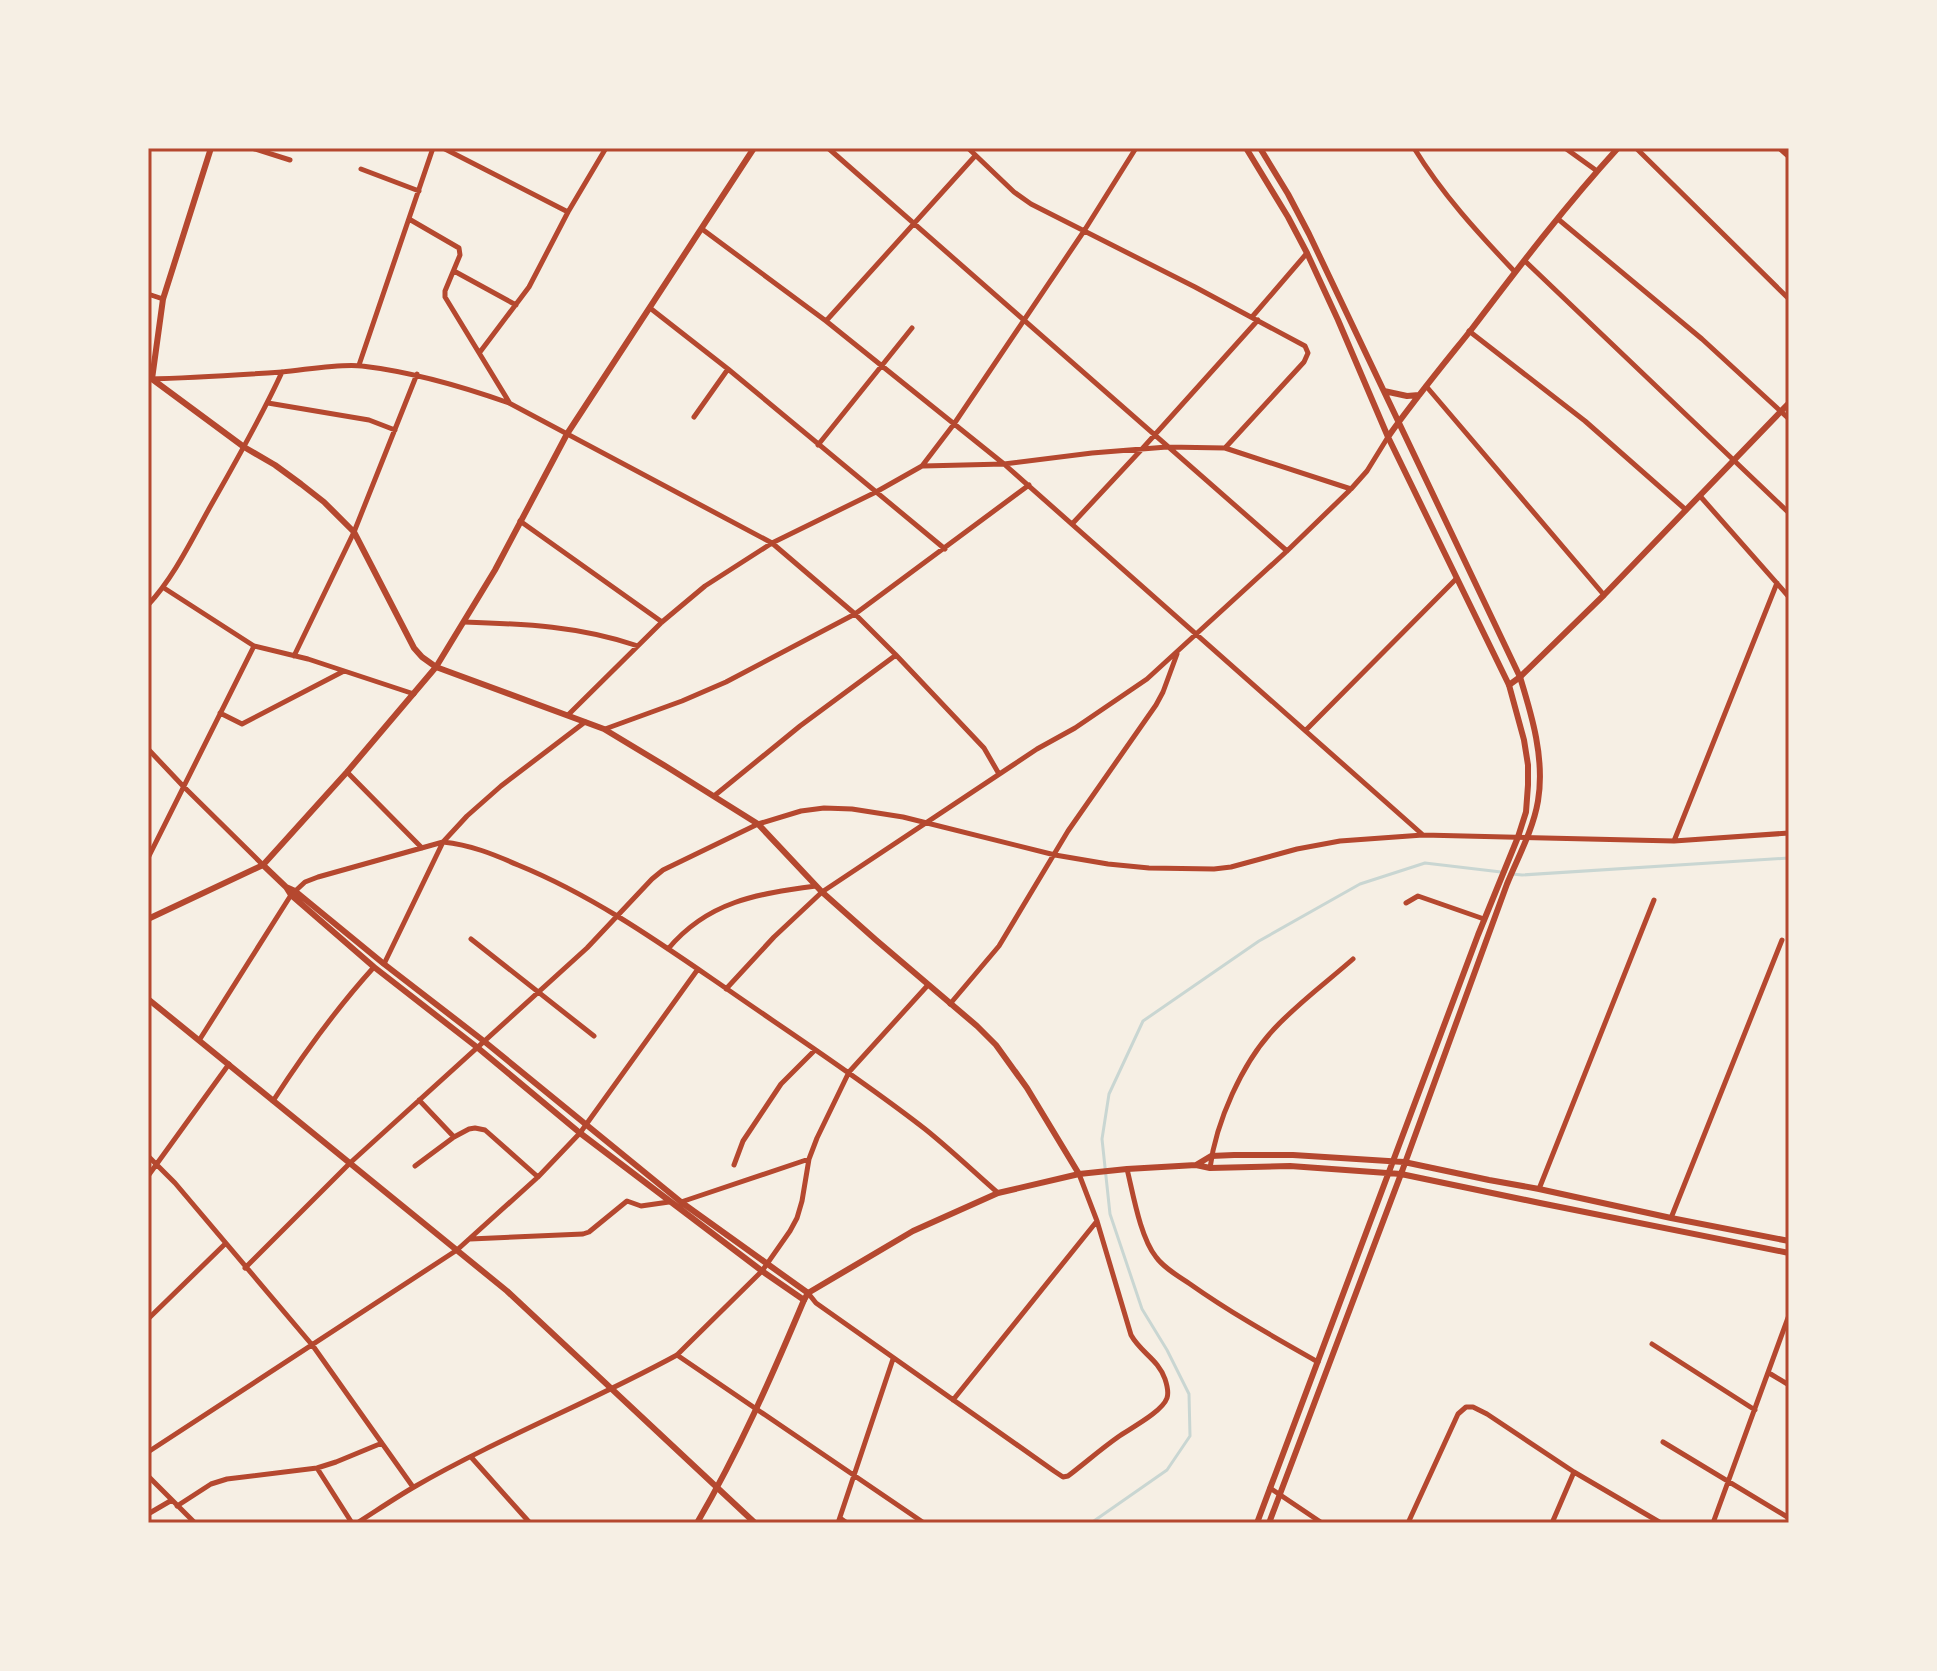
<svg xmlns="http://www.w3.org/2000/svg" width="1937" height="1671" font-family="'PT Sans Narrow',sans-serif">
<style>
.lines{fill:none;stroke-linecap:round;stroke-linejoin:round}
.stream{stroke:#c9d6d2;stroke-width:3}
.minor{stroke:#b5482f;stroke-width:5}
.tertiary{stroke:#b5482f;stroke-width:6}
.secondary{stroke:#b5482f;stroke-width:6}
.neatline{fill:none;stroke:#b5482f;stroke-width:3}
</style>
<rect width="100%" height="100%" fill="#f6efe4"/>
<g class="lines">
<!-- stream -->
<path class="stream" d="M1512,874L1522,875L1789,858
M1091,1523L1167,1470L1190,1436L1189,1394L1167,1350L1142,1309L1110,1214L1102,1139L1109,1094L1143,1021L1259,941L1360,884L1425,863L1501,872"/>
<!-- minor -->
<path class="minor" d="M252,148L290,160
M443,148L568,212L606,148
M828,148L1287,551
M968,148L1014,192L1031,204L1195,287L1305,346L1308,353L1304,362L1225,448
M1414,148C1442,194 1478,233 1515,272
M1565,148L1597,171
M1636,148L1789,299
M1779,148L1789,157
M361,169L419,191
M409,219L459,248L460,255L445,291V297L509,402
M1558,219L1702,339L1789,419
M702,229L826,321L1004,464L1423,835
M1525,261L1789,513
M454,271L516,305
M148,294L163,299
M650,308L728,369L945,549
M1252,317L1307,253
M826,321L975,156
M1469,331L1585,421L1686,510
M480,352L529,287L568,212
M359,365L433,148
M148,379C193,378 238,375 282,372C305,370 341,363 362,366C413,372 461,386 509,403L772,543L855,614L896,655L984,748L999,774
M1426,386L1604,595
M268,403L369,420L395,430
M694,417L728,369
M818,445L912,328
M923,466L1004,464L1092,453L1167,447L1225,448L1351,489
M1700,496L1789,597
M520,521L662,622
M1073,523L1142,449L1258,320
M164,588L254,646L308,659L414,694
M148,605C174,577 191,541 210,507C235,463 261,418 282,372
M464,622C526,624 579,626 638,646
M294,656L354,532L417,374
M220,713L242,724L344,671
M568,715L662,622L705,586L772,543L876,492L922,466L954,424L1084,231L1136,148
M605,729L682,701L726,682L855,614L1029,485
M1306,730L1456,579
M148,749L183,786L263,865
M347,772L422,848
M714,796L800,726L896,655
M1674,841L1777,583
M148,858L254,646
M1406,903L1418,896L1484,919
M471,939L594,1036
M668,949C708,901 757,894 816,886
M384,964L443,842L467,816L501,786L585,722
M726,989L774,937L822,892L1037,749L1075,728L1147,679L1287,551L1351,489L1367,471L1388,437
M950,1004L999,946L1068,831L1156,705L1163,692L1177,654
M200,1039L291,895L305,882L318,877L443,842C471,845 493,854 518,865C594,896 660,943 727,989C793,1035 861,1079 925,1129C950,1149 974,1172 998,1193
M419,1100L454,1137
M273,1101C304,1053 336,1009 374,967
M148,1156L175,1183L313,1346L413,1487
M734,1165L743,1141L781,1084L815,1050
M415,1166L454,1137L469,1129L475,1128L485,1130L538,1177
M1210,1168C1216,1122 1242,1063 1274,1029C1298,1003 1327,982 1353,959
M1127,1169C1133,1193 1140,1237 1156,1257C1164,1268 1178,1276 1190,1284C1231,1313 1274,1337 1318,1362
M148,1176L229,1064
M1539,1189L1654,900
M681,1202L809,1159
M1671,1218L1782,940
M470,1239L583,1234L589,1232L627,1201L641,1206L669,1202
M245,1268L350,1163L587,948L652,879L663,870L758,824L801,811L824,808L852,809L903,817L1055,855L1108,864L1149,868L1214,869L1231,867L1297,849L1340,841L1423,835L1674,841L1789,833
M808,1293L816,1303L1054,1471L1063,1477L1068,1476C1085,1463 1101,1449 1118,1437C1131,1428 1162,1412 1167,1398C1169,1392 1167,1385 1165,1379C1158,1359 1141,1353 1131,1335L1097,1221L1079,1174
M148,1319L225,1244
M1652,1344L1755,1410
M677,1355L924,1523
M1769,1373L1789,1385
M953,1400L1097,1221
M1663,1442L1789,1518
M148,1452L457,1250L538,1177L580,1133L698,969
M471,1457L530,1523
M317,1468L352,1523
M148,1476L195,1523
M1270,1488L1322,1523
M177,1506L211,1484L227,1479L317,1468L336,1462L382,1443
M148,1514L172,1500
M840,1518L847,1523
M357,1523C376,1511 395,1498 414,1487C499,1438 591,1402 677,1355L685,1347L762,1271L790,1231L797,1218L802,1201L809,1159L817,1138L849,1072L928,985
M838,1523L893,1359
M1408,1523L1458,1414L1466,1407H1473L1487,1414L1574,1472L1661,1523
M1552,1523L1574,1472
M1713,1523L1789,1315"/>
<!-- tertiary -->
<path class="tertiary" d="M211,148L163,299L152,379L244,447L275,465L301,484L324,502L354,532L414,648L422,657L436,667L604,729L667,767L758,824L822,892L876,940L977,1026L996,1045L1027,1088L1079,1174
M1509,685L1520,677L1604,595L1789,403
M263,865L286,887L291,895L374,967L478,1048L580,1133L762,1271L804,1300
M286,887L295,891L384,964L485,1042L681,1202L808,1293
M148,919L263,865L347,772L436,667L495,570L567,434L754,148
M148,999L507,1291L755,1523"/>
<!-- secondary -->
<path class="secondary" d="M1246,148L1288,217L1307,253L1338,320L1388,437L1509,685L1524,740L1528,765V785L1526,812L1518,837L1478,935L1257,1523
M1260,148L1288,194L1309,234L1520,677C1532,716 1545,759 1538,801C1533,830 1518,857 1507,884L1401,1174L1269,1523
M1384,391L1407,396L1419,395
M1388,437C1414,400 1443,365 1471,330C1518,268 1566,205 1618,148
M1196,1165L1211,1156L1234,1155H1293L1404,1162L1489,1180L1539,1189L1671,1218L1789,1241
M697,1523C739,1451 772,1376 804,1300L808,1293L913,1231L998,1193L1079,1174L1127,1169L1196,1165L1210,1168L1290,1166L1401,1174L1540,1203L1789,1253"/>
</g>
<!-- border -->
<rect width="1937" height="1671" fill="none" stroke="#f6efe4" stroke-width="300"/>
<rect x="150" y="150" width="1637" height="1371" class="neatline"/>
</svg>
